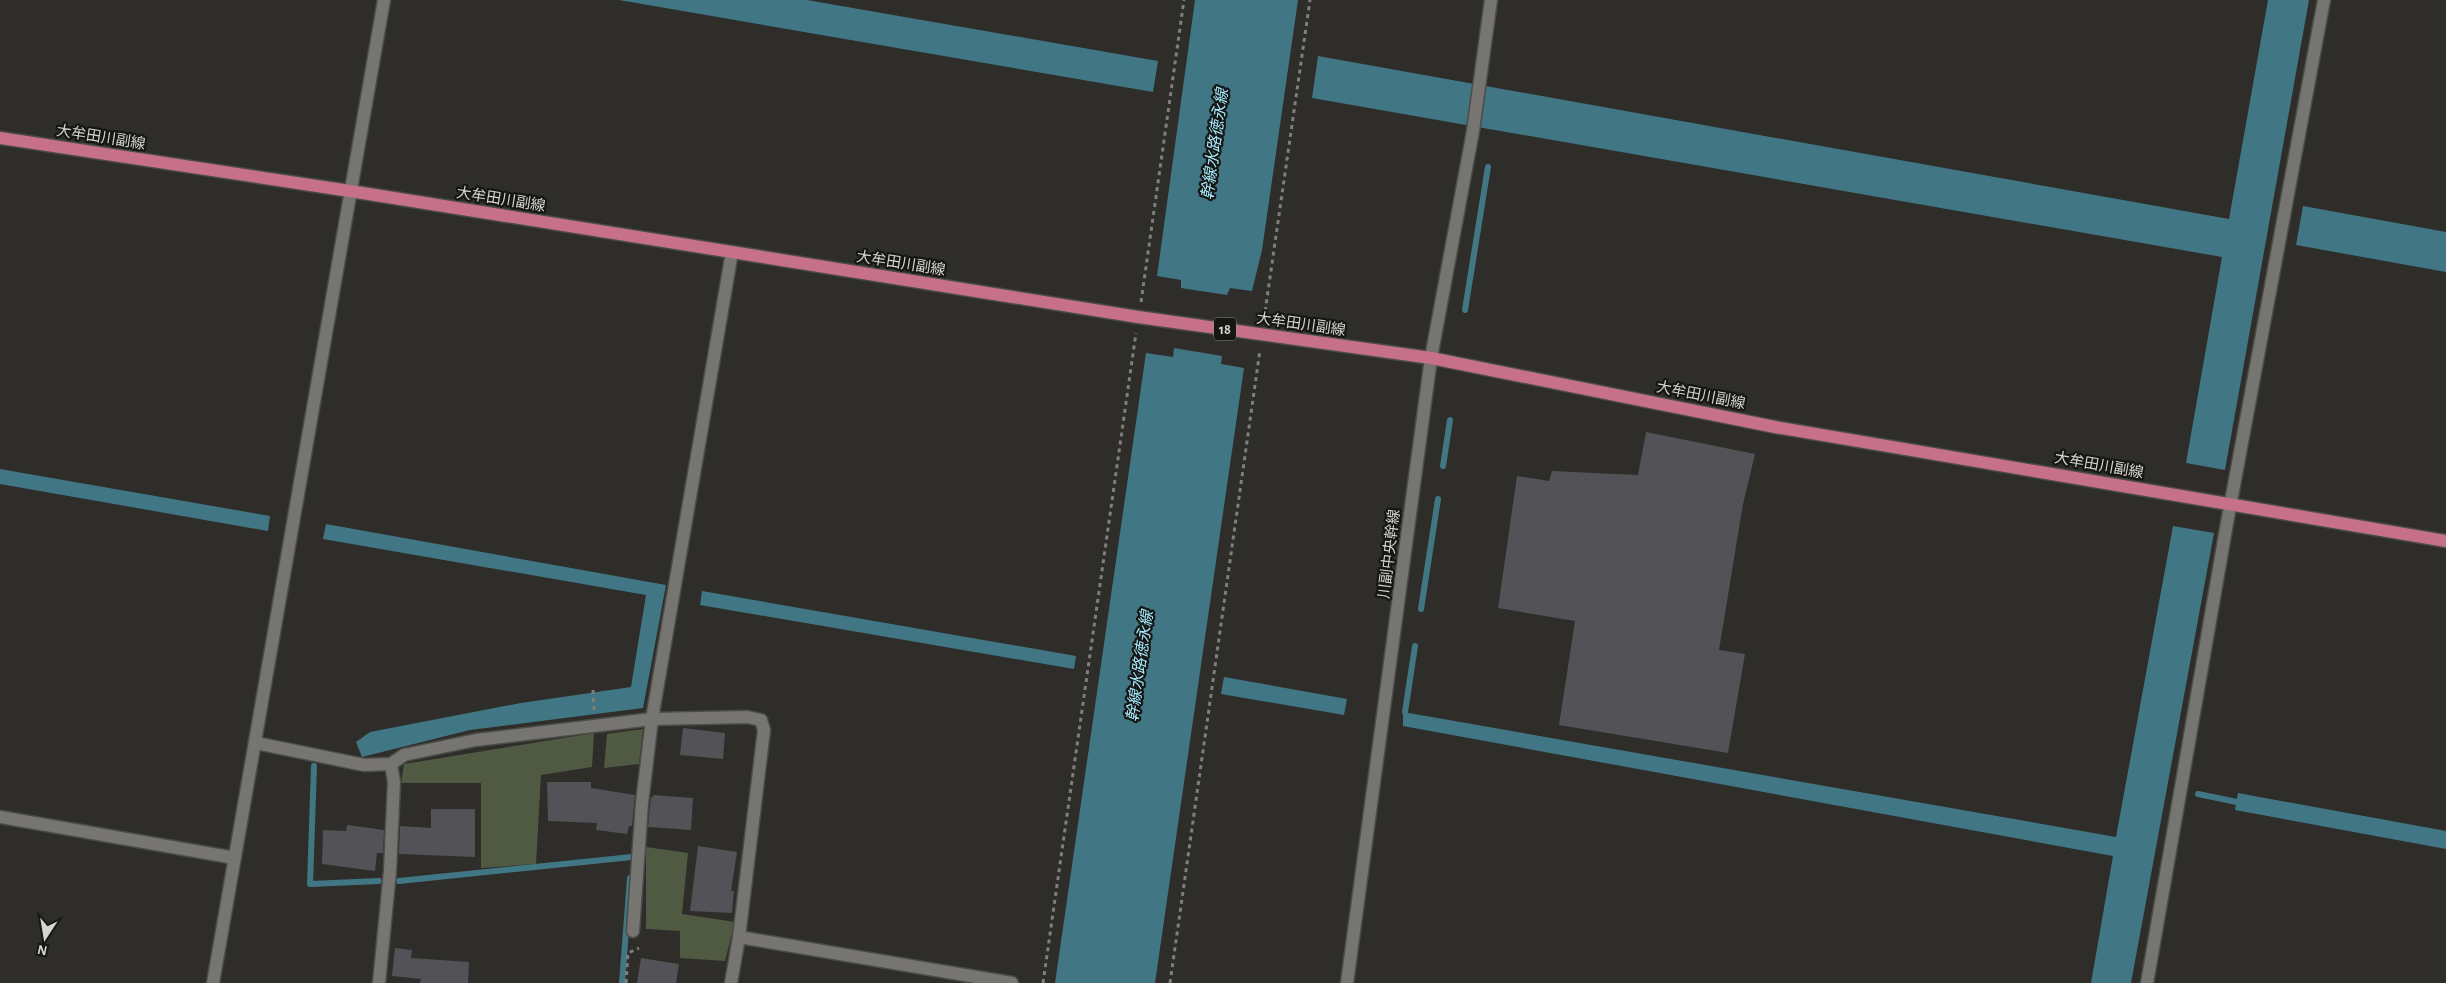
<svg xmlns="http://www.w3.org/2000/svg" width="2446" height="983" font-family="'Alegreya Sans','Noto Sans JP',sans-serif">
<style>
.green{fill:#505a42}
.water{fill:#417785}
.lines{fill:none;stroke-linecap:round;stroke-linejoin:round}
.stream{stroke:#417785;stroke-width:6}
.building{fill:#535357}
.minor-casing{stroke:#4b4b48;stroke-width:15}
.tertiary-casing{stroke:#4b4b48;stroke-width:15}
.primary-casing{stroke:#4b4b48;stroke-width:15}
.path{stroke:#7f7f7c;stroke-width:3;stroke-dasharray:4 4;stroke-linecap:butt}
.minor{stroke:#767571;stroke-width:12}
.tertiary{stroke:#767571;stroke-width:12}
.primary{stroke:#c6708a;stroke-width:12}
.labels{text-anchor:middle;stroke-width:4.5;stroke-linejoin:round;paint-order:stroke}
.shield{fill:#161614;stroke:#9b9b99;stroke-width:1}
.shield-label{font-size:14px;font-weight:bold;fill:#d4d4d2}
.street-label{font-size:15px;fill:#d4d4d2;stroke:#161614}
.water-label{font-size:16px;font-style:italic;fill:#a5e9fc;stroke:#161614}
</style>
<rect width="100%" height="100%" fill="#2e2d2a"/>
<!-- green -->
<path class="green" d="M643,729L639,764L604,768L607,734Z
M594,733L592,767L541,775L536,864L481,868V783H401L404,764Z
M646,847L688,853L682,914L735,922L725,961L680,958V931L646,929Z"/>
<!-- water -->
<path class="water" d="M619,0H807L1158,61L1153,92Z
M1195,0H1298L1262,250L1252,291L1230,288L1227,295L1181,288V280L1157,276Z
M2268,0H2309L2225,470L2186,463L2222,257L1312,98L1318,56L2229,219Z
M2303,206L2446,232V272L2296,245Z
M1174,348L1222,356L1221,364L1244,368L1155,983H1055L1146,353L1173,357Z
M0,469L270,516L268,531L0,484Z
M326,524L666,585L643,708L470,730L362,757L356,742L370,732L521,703L631,687L646,595L323,539Z
M2173,526L2214,533L2131,983H2091L2113,856L1403,726V712L2116,837Z
M702,591L1076,656L1074,669L700,605Z
M1224,677L1347,699L1344,715L1221,694Z
M2238,793L2446,831V849L2235,810Z"/>
<g class="lines">
<!-- stream -->
<path class="stream" d="M1465,310L1488,167
M1443,466L1450,420
M1421,609L1438,499
M1405,712L1415,646
M314,766L310,884L379,881
M2198,794L2237,802
M399,881L632,857
M622,983L630,878"/>
</g>
<!-- building -->
<path class="building" d="M1646,432L1755,454L1743,504L1719,650L1745,654L1728,753L1559,725L1575,621L1498,608L1517,476L1549,481L1552,471L1638,475Z
M683,728L725,733L723,759L680,755Z
M547,782H591V788L635,795L632,826H629L627,834L596,830L597,823L548,821Z
M653,795L693,798L691,830L648,827L651,797H653Z
M431,809H475V857L399,854L400,826L431,828Z
M347,825L384,830L383,853H377L375,871L322,864L323,830L346,831Z
M698,846L737,852L731,891H734L732,913L690,911Z
M395,948L412,950L411,958L469,962L468,983H420L421,979L392,976Z
M641,958L679,964L676,983H637Z"/>
<g class="lines">
<defs>
<path id="minor" d="M256,743L364,765L391,764L404,755L476,740L652,719L732,252
M0,817L235,858
M633,931L642,803L652,719L747,717L761,720L764,730L739,937L731,983
M739,937L1012,983
M213,983L384,0
M379,983L390,871L394,782L391,764
M2147,983L2227,523L2324,0"/>
<path id="tertiary" d="M1347,983L1431,358L1473,131L1491,0"/>
<path id="primary" d="M0,138L350,191L1138,317L1431,358L1775,427L2446,541"/>
</defs>
<!-- minor casing -->
<use href="#minor" class="minor-casing"/>
<!-- tertiary casing -->
<use href="#tertiary" class="tertiary-casing"/>
<!-- primary casing -->
<use href="#primary" class="primary-casing"/>
<!-- path -->
<path class="path" d="M1141,302L1184,0
M1264,319L1310,0
M593,690L594,710
M626,983L628,953L639,948
M1043,983L1136,333
M1170,983L1260,350"/>
<!-- minor -->
<use href="#minor" class="minor"/>
<!-- tertiary -->
<use href="#tertiary" class="tertiary"/>
<!-- primary -->
<use href="#primary" class="primary"/>
</g>
<g class="labels">
<!-- shield labels -->
<rect class="shield" x="1214" y="317.5" width="22" height="23" rx="4"/>
<g class="shield-label">
<text x="1225" y="334">18</text>
</g>
<!-- street labels -->
<g class="street-label">
<text transform="translate(101 137) rotate(9)" y="5">大牟田川副線</text>
<text transform="translate(501 199) rotate(9)" y="5">大牟田川副線</text>
<text transform="translate(901 263) rotate(9)" y="5">大牟田川副線</text>
<text transform="translate(1301 324) rotate(8)" y="5">大牟田川副線</text>
<text transform="translate(1701 395) rotate(11)" y="5">大牟田川副線</text>
<text transform="translate(2099 465) rotate(10)" y="5">大牟田川副線</text>
<text transform="translate(1389 554) rotate(-83)" y="5">川副中央幹線</text>
</g>
<!-- water labels -->
<g class="water-label">
<text transform="translate(1214 144) rotate(-82)" y="6">幹線水路徳永線</text>
<text transform="translate(1139 666) rotate(-82)" y="6">幹線水路徳永線</text>
</g>
</g>
<!-- north arrow -->
<g transform="translate(45 938) rotate(192)" stroke="#161614" stroke-width="4" paint-order="stroke">
<path d="M0-4L9 19L0 12L-9 19Z" fill="#d4d4d2"/>
<text y="-8" font-size="14" font-weight="bold" text-anchor="middle" fill="#d4d4d2">N</text>
</g>
</svg>
